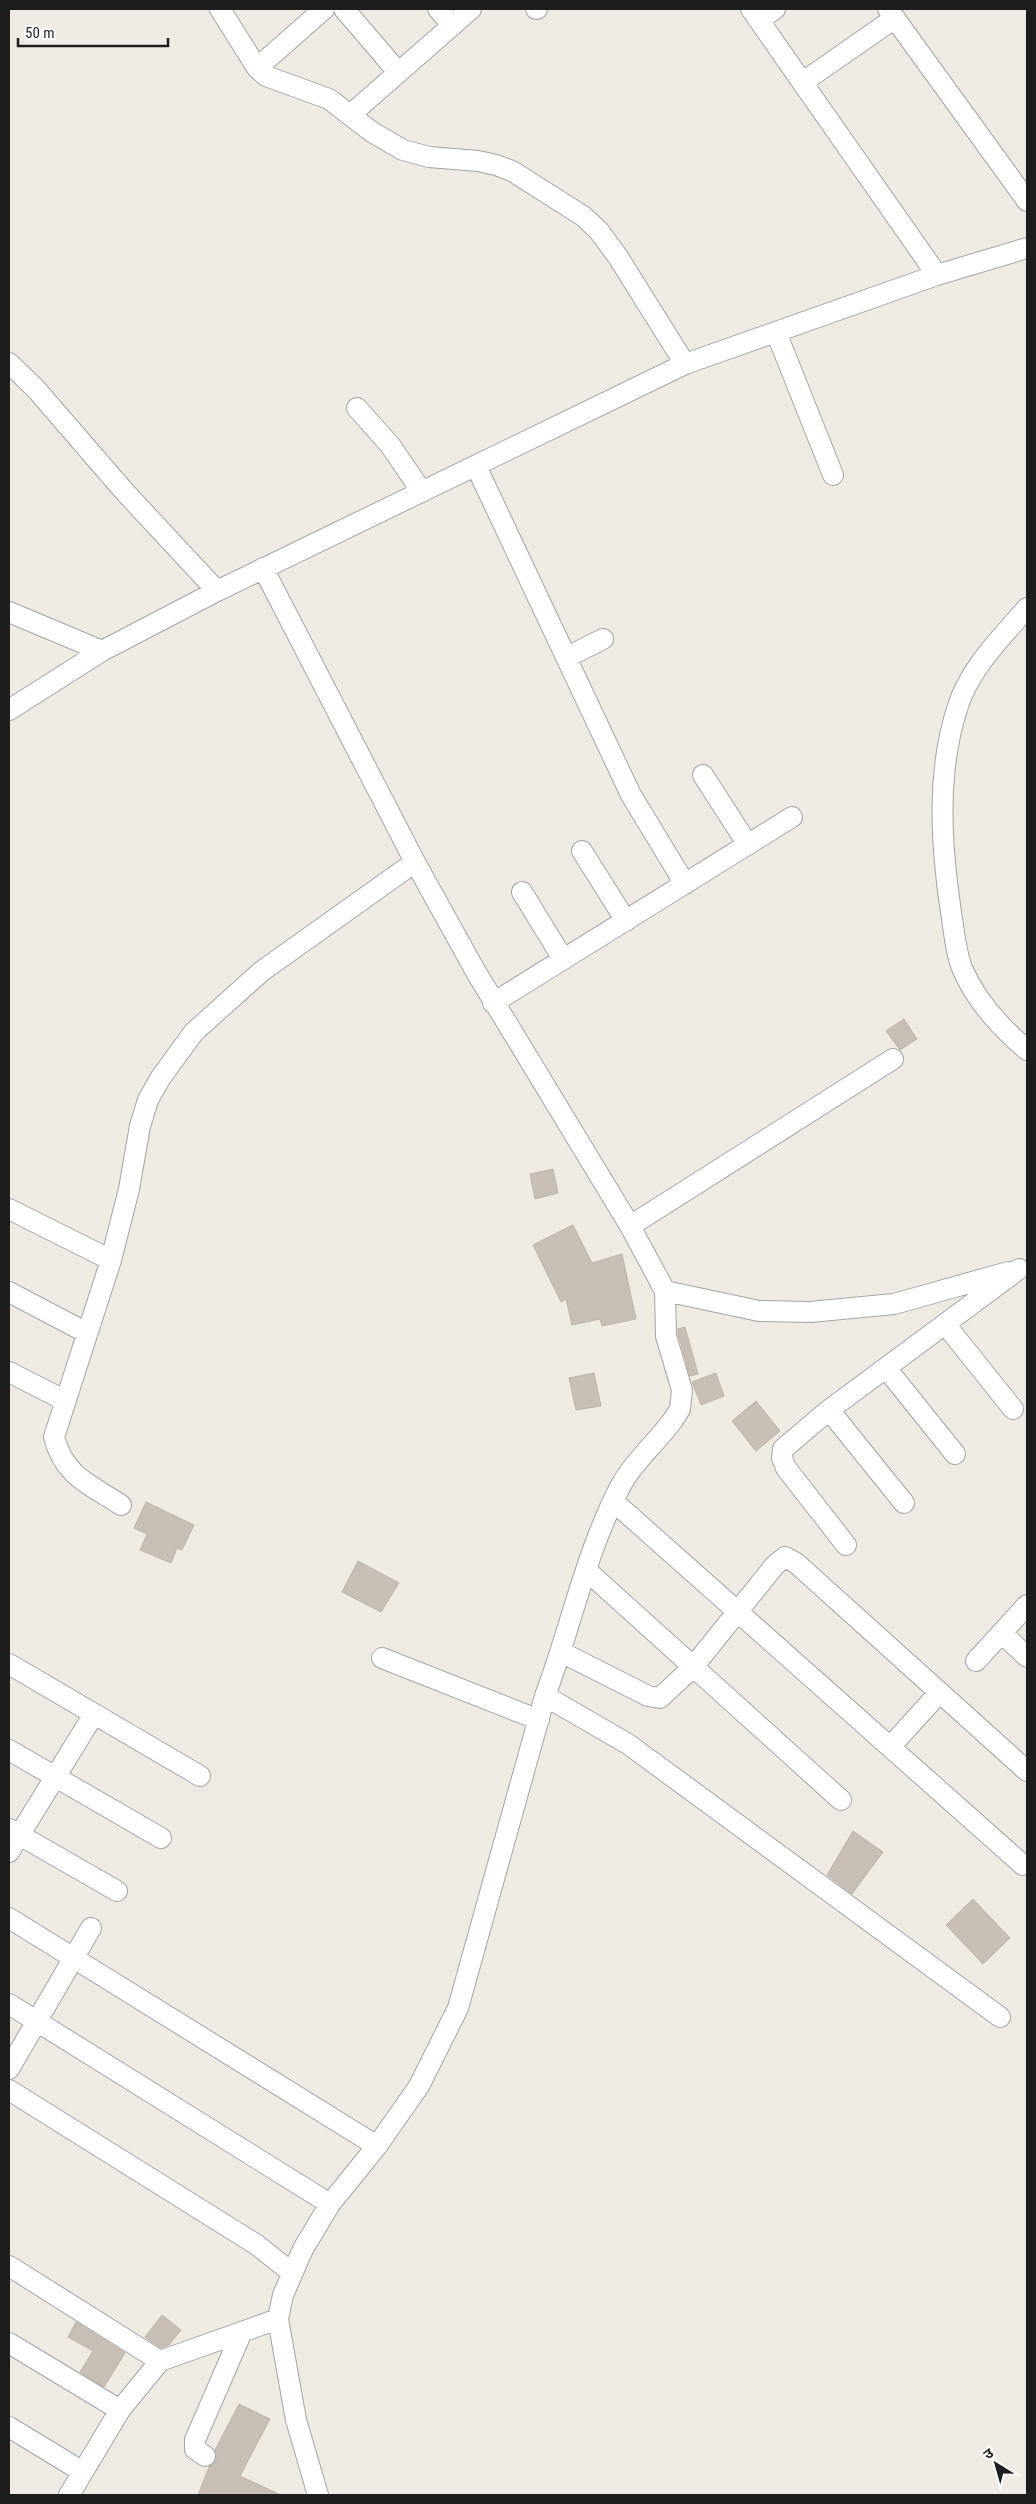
<svg xmlns="http://www.w3.org/2000/svg" width="1036" height="2504" font-family="'Roboto Condensed','Noto Sans Devanagari',sans-serif">
<style>
.building{fill:#c7beb5;stroke:#c1b3a3}
.lines{fill:none;stroke-linecap:round;stroke-linejoin:round}
.minor-casing{stroke:#a4a4a4;stroke-width:22}
.minor{stroke:#fff;stroke-width:20}
</style>
<rect width="100%" height="100%" fill="#efebe2"/>
<!-- building -->
<path class="building" d="M904,1019L917,1039L900,1050L886,1031Z
M553,1169L558,1193L535,1199L530,1174Z
M573,1225L592,1263L622,1254L636,1319L602,1326L600,1319L572,1325L566,1299L561,1302L533,1245Z
M685,1327L698,1374L690,1376L678,1334V1329Z
M594,1373L601,1406L576,1410L569,1378Z
M716,1373L724,1396L701,1405L692,1382Z
M756,1401L780,1431L756,1451L732,1421Z
M146,1502L194,1525L182,1550L177,1548L171,1563L140,1550L147,1534L134,1528Z
M358,1561L399,1583L381,1612L342,1592Z
M853,1831L883,1852L852,1894L827,1875Z
M973,1899L1010,1938L983,1964L946,1925Z
M162,2315L181,2330L169,2345L161,2348L145,2337Z
M76,2322L125,2353L104,2387L80,2372L93,2351L68,2337Z
M239,2404L270,2419L240,2476L281,2495H198L209,2467L215,2462L217,2457L215,2450Z"/>
<g class="lines">
<defs>
<path id="minor" d="M220,9L257,68L266,76L329,99L372,132L403,150L429,157L478,161L496,165L512,171L583,216L599,231L618,257L685,364
M344,9L398,72
M438,9L452,25
M536,9H537
M751,9L937,275
M888,9L1027,201
M760,20L775,9
M257,68L324,9
M803,82L895,18
M350,115L471,9
M776,332L833,475
M9,363L35,388L124,491L217,591
M357,408L390,445L422,492
M476,466L631,795L685,884
M263,568L415,862L476,972L630,1226L665,1291L666,1336L682,1390L680,1409L673,1420C657,1442 634,1461 621,1485C586,1551 571,1627 545,1696L458,2008L419,2086L377,2146L330,2204L303,2249L283,2295L278,2319L296,2420L318,2495
M1027,608C1001,638 970,668 958,706C936,772 941,845 951,912C954,930 955,950 962,968C975,999 1001,1028 1027,1050
M9,612L102,651
M567,657L603,639
M9,710L102,651L217,591L685,364L937,275L1027,248
M703,775L748,845
M582,851L626,921
M522,892L563,959
M493,1003L792,817
M9,1209L111,1260
M630,1226L893,1059
M665,1291L759,1311L810,1312L894,1304L1008,1272
M9,1292L87,1333
M945,1324L1013,1409
M886,1368L955,1454
M9,1372L64,1400
M829,1410L904,1503
M613,1501L1023,1865
M121,1505C89,1484 64,1476 54,1437L111,1260L129,1189L140,1126L148,1100L161,1077L194,1032L262,971L415,862
M846,1545L786,1468L782,1458L783,1449L829,1410L1019,1269
M586,1570L841,1800
M1002,1633L1027,1657
M561,1652L648,1696L660,1698L693,1667L775,1565L785,1557L796,1563L1027,1771
M382,1658L539,1720
M976,1661L1027,1605
M9,1664L200,1776
M545,1696L628,1744L1000,2017
M890,1747L939,1693
M9,1750L161,1838
M9,1829L117,1891
M9,1852L94,1714
M9,1918L377,2146
M9,2004L330,2204
M9,2069L91,1928
M9,2090L257,2245L291,2272
M9,2266L160,2361
M9,2343L120,2410
M9,2427L83,2472
M205,2456L195,2449V2440L241,2334
M69,2495L120,2410L160,2361L278,2319"/>
</defs>
<!-- minor casing -->
<use href="#minor" class="minor-casing"/>
<!-- minor -->
<use href="#minor" class="minor"/>
</g>
<!-- border -->
<rect width="1036" height="2504" fill="none" stroke="#1d1d1d" stroke-width="20"/>
<!-- north arrow -->
<g transform="translate(996 2464) rotate(323)" stroke="#ffffff" stroke-width="4" paint-order="stroke">
<path d="M0-4L9 19L0 12L-9 19Z" fill="#1d1d1d"/>
<text y="-8" font-size="14" font-weight="bold" text-anchor="middle" fill="#1d1d1d">उ</text>
</g>
<!-- scale -->
<path d="M18 38v8h150v-8" fill="none" stroke="#1d1d1d" stroke-width="2.5"/>
<text x="25" y="38" font-size="15" fill="#1d1d1d" stroke="#ffffff" stroke-width="4" paint-order="stroke">50 m</text>
</svg>
